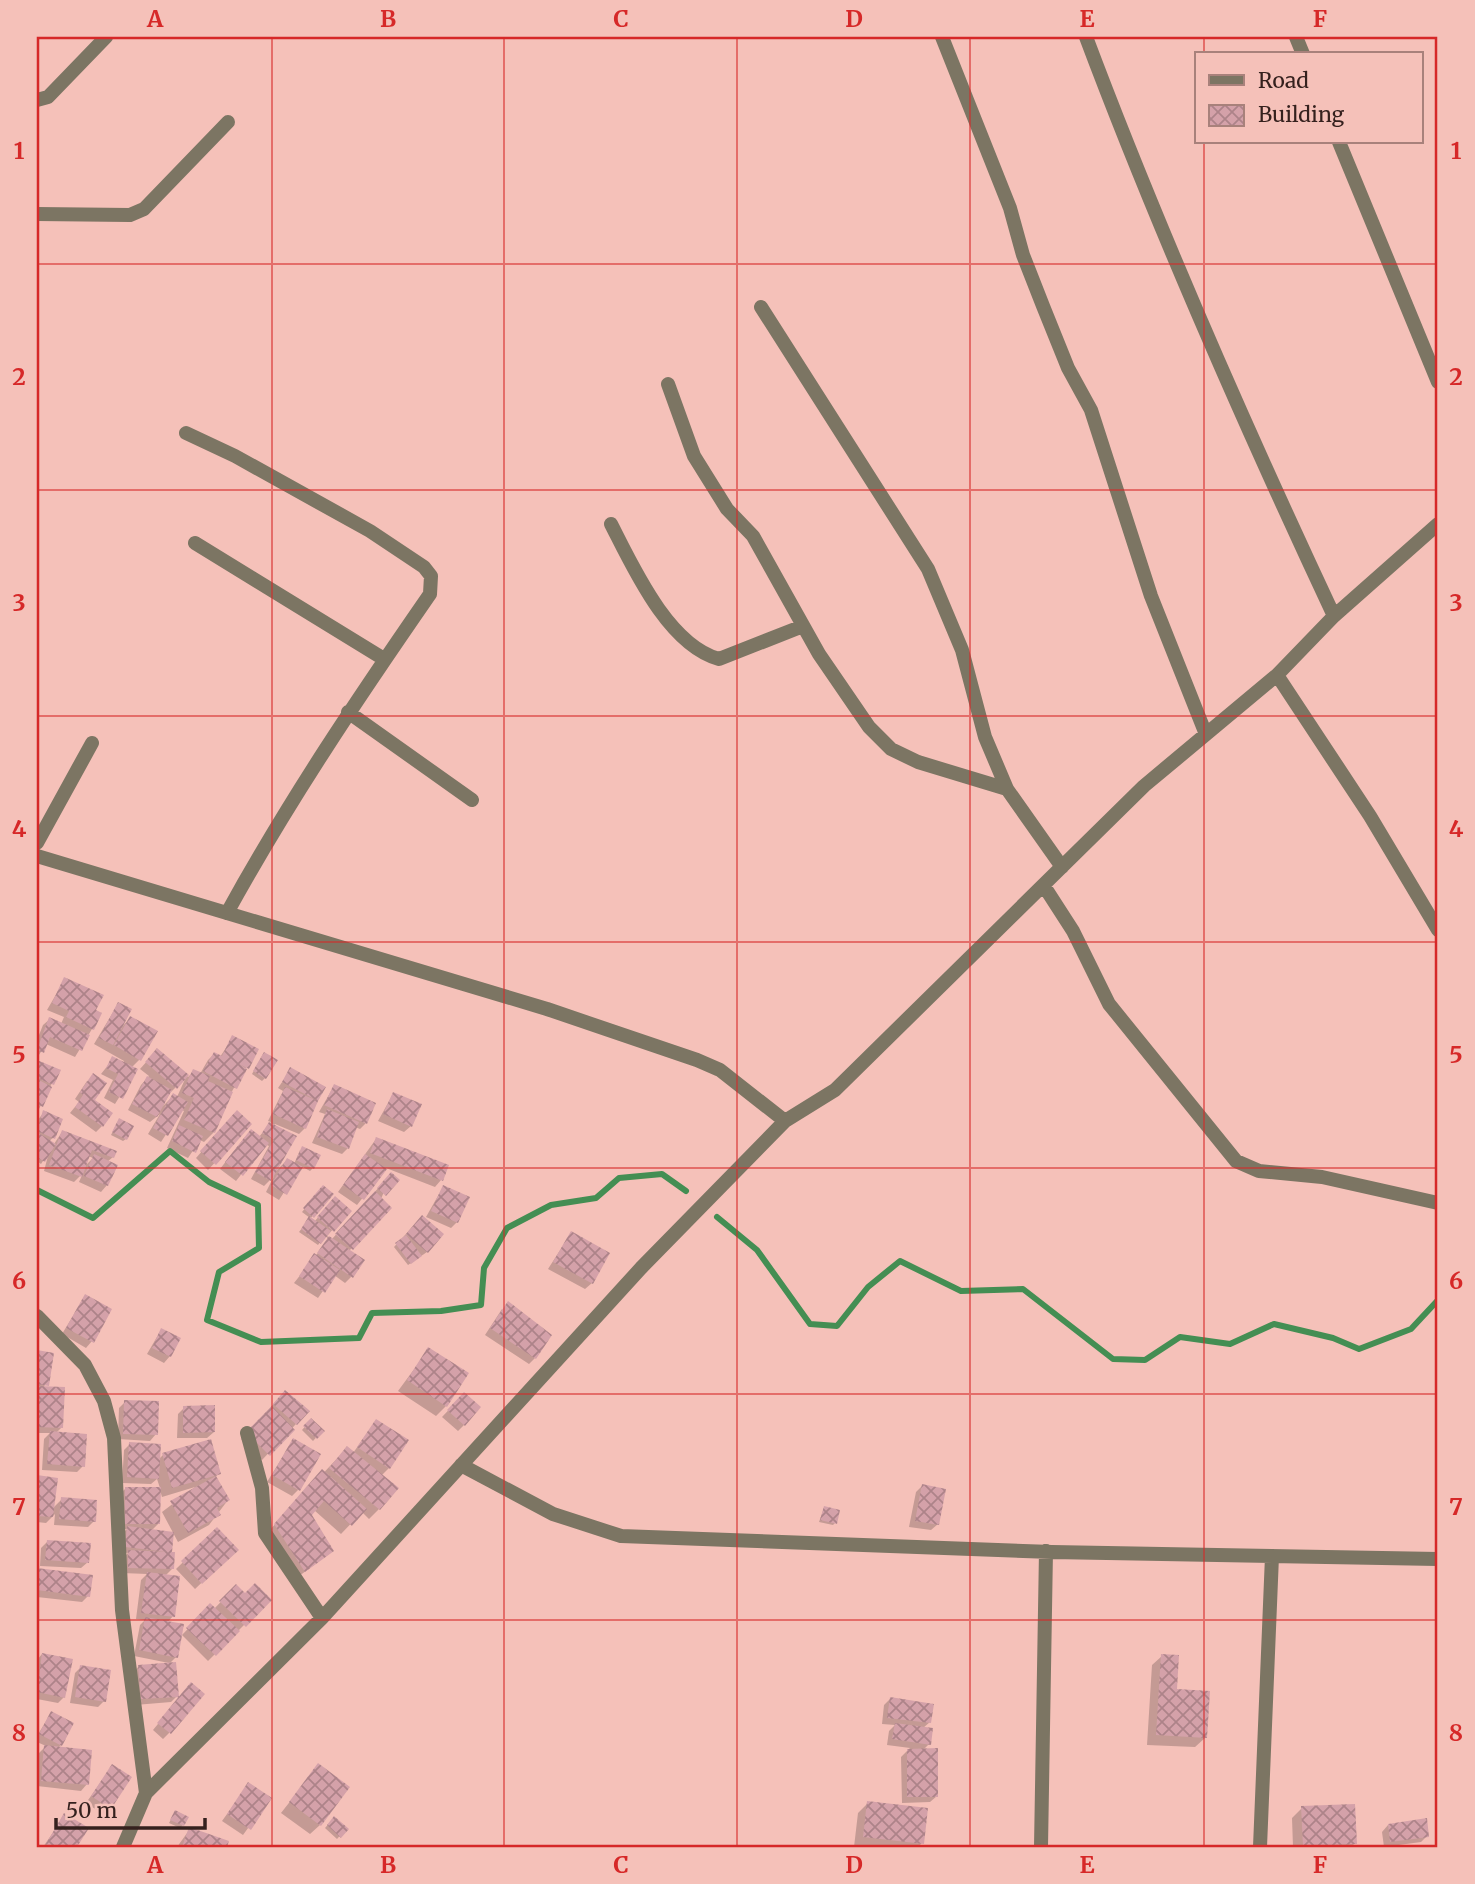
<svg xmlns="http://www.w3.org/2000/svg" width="1475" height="1884" font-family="Merriweather,serif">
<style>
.shadow{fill:#0003;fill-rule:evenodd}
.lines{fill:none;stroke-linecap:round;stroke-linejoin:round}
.stream{stroke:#448e53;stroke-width:6}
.building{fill:url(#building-cross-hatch)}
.street{stroke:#7c7563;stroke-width:14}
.grid{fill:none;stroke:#d62828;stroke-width:2;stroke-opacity:0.55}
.neatline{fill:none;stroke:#d62828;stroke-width:2.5}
.grid-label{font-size:23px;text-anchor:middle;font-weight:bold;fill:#d62828}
</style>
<defs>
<pattern id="building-cross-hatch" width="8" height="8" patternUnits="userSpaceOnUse" patternTransform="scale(1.75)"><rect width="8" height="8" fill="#d4a1a9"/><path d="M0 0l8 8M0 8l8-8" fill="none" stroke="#ad8389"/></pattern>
</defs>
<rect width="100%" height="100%" fill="#f5c1b9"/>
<!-- shadow -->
<path class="shadow" d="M65,979L94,1011L92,1029L75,1057L46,1044L37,1058V1040L43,1025L50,1019L61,1024L64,1017L47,1010Z
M118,1004L121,1028L130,1018L140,1059L131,1068L136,1070L115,1104L104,1098L113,1080L101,1074L113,1059L123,1064L124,1061L94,1044Z
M233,1037L256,1050L231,1093L214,1132L204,1142L200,1140L188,1158L167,1148L184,1111L182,1110L161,1142L148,1134L160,1114L150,1122L128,1110L141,1085L149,1076L140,1069L157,1050L188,1077L194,1071L200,1074L208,1060L214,1054L220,1057ZM186,1077L177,1097L174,1095L163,1106L169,1094Z
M262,1056L265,1078L262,1081L252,1074Z
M37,1062L58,1071L39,1109L37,1108Z
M291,1069L323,1087L305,1128L299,1134L275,1124L273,1126L277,1170L287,1160L294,1164L300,1150L313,1168L310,1171L301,1166L279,1200L266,1192L274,1176L264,1186L251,1179L269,1146L265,1144L236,1181L220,1169L245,1137H259L271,1122L268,1121L283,1091L278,1088Z
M87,1081L102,1126L96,1132L70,1113L79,1102L75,1099Z
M334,1086L366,1123L360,1129L355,1127L348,1148L342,1154L312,1143L325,1114L319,1112Z
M393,1094L411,1126L404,1132L378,1121Z
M44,1112L53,1138L49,1141L54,1144L62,1132L113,1157L107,1162V1185L101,1192L79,1182L83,1173L74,1182L44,1171L49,1152L41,1164L37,1161V1121ZM88,1156L93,1158L84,1167Z
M231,1118L250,1124L208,1170L196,1158Z
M117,1123L126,1139L123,1141L111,1135Z
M376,1139L447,1166L441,1180L435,1187L386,1168L357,1205L338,1192Z
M391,1174L381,1199L390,1208L349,1251L362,1261L351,1277L345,1283L334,1275L318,1298L294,1283L329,1239L325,1236L318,1245L299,1232L310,1218L302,1212L323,1187L332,1194L310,1219L314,1222L329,1205L349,1211L327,1236L332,1239Z
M443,1187L457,1222L451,1228L426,1217Z
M416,1223L427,1252L408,1265L394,1247Z
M571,1233L592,1283L585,1289L548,1269Z
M85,1296L92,1341L86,1348L62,1334Z
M502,1309L535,1358L529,1364L485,1335Z
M161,1330L170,1356L164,1363L147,1354Z
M429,1349L446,1406L436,1416L398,1391Z
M37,1352L52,1354L44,1388L62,1427L56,1433L83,1466L77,1472L42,1470L44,1439L50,1433H37Z
M464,1394V1425L458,1431L442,1417Z
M279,1398L296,1424L262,1460L241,1439Z
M125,1402L156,1434L150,1441L118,1439L119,1408Z
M184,1408L214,1432L207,1438H177L178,1414Z
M311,1420L322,1431L313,1441L302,1430Z
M376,1421L389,1468L381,1476L379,1509L369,1519L362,1512L341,1534L314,1510L310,1515L332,1551L294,1580L265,1535L347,1448L353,1453Z
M293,1440L298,1490L292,1496L267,1482Z
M130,1444L159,1459L163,1455L219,1474L215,1477L228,1500L209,1525L178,1542L162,1512L195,1487L162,1497L160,1490L159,1523L151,1531L170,1554L173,1568L165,1576L173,1616L167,1623L176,1657L169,1664L177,1696L171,1702L135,1705L133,1673L139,1666L169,1663L134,1656L140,1625L145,1620L136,1619L141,1580L147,1574L122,1573L123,1558L128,1553L120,1552L122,1534L127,1529H119V1495L126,1488H160L157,1479L151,1484L122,1483L124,1450Z
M37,1477L56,1479L53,1508L62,1499L94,1521L88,1527L54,1525L55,1514L46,1523L37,1522Z
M922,1486L938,1524L931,1530L909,1527L916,1492Z
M824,1508L835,1523L833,1525L819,1522Z
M217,1529L236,1550L195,1589L176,1569Z
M47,1542L88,1562L81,1568L40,1566L41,1548Z
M37,1570L91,1577L88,1596L82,1602L37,1597Z
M236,1586L245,1595L269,1600L208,1661L182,1635L211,1605L214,1609Z
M42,1654L64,1697L58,1703L37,1699V1660Z
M1162,1656L1175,1691L1205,1738L1195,1747L1147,1745L1152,1665Z
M81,1667L104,1701L98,1707L70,1703L75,1673Z
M185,1691L169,1733L163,1739L153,1730Z
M890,1699L930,1722L923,1728L929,1744L923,1750L937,1796L930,1802L902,1803L901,1757L910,1748L887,1745L889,1731L895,1725L882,1724L884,1705Z
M51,1713L61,1745L57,1748L87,1784L81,1791L37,1786L39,1753L46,1746L37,1742V1736Z
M112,1766L130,1778L103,1814L86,1803Z
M318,1766L320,1825L310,1834L281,1813Z
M248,1785L269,1799L243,1835L222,1821Z
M868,1803L922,1843L918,1847H854L858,1813Z
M1302,1808L1355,1843L1351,1847H1293L1292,1818Z
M175,1812L183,1825L180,1828L169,1823Z
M65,1815L86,1828L75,1847H43Z
M334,1818L346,1829L337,1839L325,1828Z
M1388,1825L1427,1836L1421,1842L1384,1847L1382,1832Z
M190,1829L227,1842L225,1847H177Z"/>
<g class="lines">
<!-- stream -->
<path class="stream" d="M37,1190L93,1218L170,1151L209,1182L258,1205L259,1248L219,1272L207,1320L261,1342L359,1338L372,1313L441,1311L481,1305L484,1268L507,1228L551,1205L596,1198L619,1178L662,1174L686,1191
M717,1217L757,1250L810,1324L837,1326L868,1287L900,1261L961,1291L1023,1289L1113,1359L1145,1360L1180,1337L1230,1344L1274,1324L1333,1338L1359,1349L1411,1329L1438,1300
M1438,1275V1277"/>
</g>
<!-- building -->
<path class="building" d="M64,977L104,995L96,1010L102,1013L94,1030L66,1017L69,1011L52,1003Z
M118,1002L132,1009L113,1045L99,1038Z
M130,1016L158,1031L141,1061L114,1045Z
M49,1017L90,1035L82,1051L50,1037L44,1053L37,1050Z
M232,1035L259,1049L249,1069L239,1064L247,1069L237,1089L203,1071L214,1052L222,1056Z
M157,1048L189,1075L177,1089L145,1062Z
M264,1052L278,1060L266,1079L253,1071Z
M112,1056L138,1069L123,1099L109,1092L118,1074L106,1068Z
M37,1060L61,1070L54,1085L37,1078Z
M290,1067L326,1087L318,1101L282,1082Z
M193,1069L210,1076L208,1081L233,1092L215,1133L184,1120L194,1098L182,1093Z
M93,1073L107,1083L95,1100L113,1113L103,1127L75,1107L83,1095L80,1092Z
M147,1076L172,1090L157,1117L132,1104Z
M37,1079L52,1087L43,1107L37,1104Z
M334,1084L376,1103L367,1124L324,1105Z
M285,1087L318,1101L306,1129L273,1114Z
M393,1092L422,1104L412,1127L383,1114Z
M173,1093L188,1102L168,1136L153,1128Z
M327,1109L359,1122L349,1149L317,1137Z
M43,1110L63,1119L55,1139L37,1131Z
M237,1110L252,1124L216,1165L200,1151Z
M119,1118L134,1126L127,1140L112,1132Z
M269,1122L297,1136L271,1181L255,1172L274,1140L262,1133Z
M179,1125L203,1136L196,1153L172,1141Z
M251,1129L269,1143L243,1176L225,1162Z
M62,1130L117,1151L114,1158L92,1150L82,1177L49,1165Z
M37,1132L56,1144L45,1162L37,1157Z
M376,1137L449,1165L443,1181L370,1153Z
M302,1146L321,1155L314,1169L296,1160Z
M94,1154L118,1165L108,1186L84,1176Z
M365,1154L387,1169L364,1200L343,1185Z
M287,1158L303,1167L287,1195L271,1185Z
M391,1172L400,1180L386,1196L377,1188Z
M323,1185L334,1194L314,1218L303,1208Z
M443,1185L470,1197L458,1223L431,1211Z
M375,1191L392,1208L353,1250L335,1234Z
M335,1196L352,1211L334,1232L317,1217Z
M422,1215L444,1234L428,1253L406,1234Z
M309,1216L331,1231L321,1244L301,1229Z
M571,1231L610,1253L593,1284L553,1262Z
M406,1235L422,1256L411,1264L395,1243Z
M329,1236L365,1260L353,1278L317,1253Z
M314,1253L340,1270L325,1293L299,1276Z
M85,1294L112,1309L94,1343L66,1328Z
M508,1301L552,1335L536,1359L490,1328Z
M161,1328L181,1338L171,1357L152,1348Z
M428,1347L469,1373L447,1407L407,1380Z
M37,1350L54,1353L49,1386L37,1384Z
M37,1386L65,1387L63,1428L37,1427Z
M285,1390L310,1411L297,1425L273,1404Z
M464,1392L481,1407L465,1426L447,1410Z
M124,1400L159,1401L158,1435L123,1434Z
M215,1405V1432L183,1433V1406Z
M272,1406L295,1430L270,1456L246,1432Z
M311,1418L325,1431L317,1439L303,1426Z
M376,1419L409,1440L390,1469L357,1447Z
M50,1431L87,1434L85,1467L47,1464Z
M293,1438L321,1454L300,1491L272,1475Z
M211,1439L221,1474L172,1488L162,1453Z
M129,1442L161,1444L159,1479L127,1477Z
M347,1446L399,1488L380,1510L329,1468Z
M322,1469L367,1509L352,1526L324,1501L312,1515L334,1551L305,1572L274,1524Z
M37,1475L58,1478L53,1517L37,1516Z
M216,1476L230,1500L217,1508L221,1515L188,1533L170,1501Z
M922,1484L946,1489L939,1525L915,1521Z
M125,1487H161L160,1524H125Z
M61,1497L97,1500L96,1522L59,1519Z
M824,1506L840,1510L837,1524L820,1520Z
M127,1526L174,1532L172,1552H175L174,1569L128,1568V1550L168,1552L125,1547Z
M217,1527L239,1550L202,1584L181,1561Z
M47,1540L91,1543L89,1563L45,1560Z
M37,1568L93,1575L90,1597L37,1590Z
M147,1572L180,1576L175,1617L141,1613Z
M255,1583L272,1600L246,1627L219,1601L236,1584L245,1593Z
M210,1603L240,1631L216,1656L186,1628Z
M145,1617L184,1624L178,1658L139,1650Z
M42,1653L73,1659L65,1698L37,1692Z
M1161,1654L1179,1655L1177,1689L1210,1691L1207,1738L1156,1735Z
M176,1662L179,1697L141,1699L138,1665Z
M80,1665L111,1670L106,1702L75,1697Z
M191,1682L205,1694L171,1734L157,1723Z
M890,1697L934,1704L931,1723L887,1718Z
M51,1711L74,1723L62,1746L39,1734Z
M895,1723L933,1728L931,1745L892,1739Z
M44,1745L92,1750L89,1785L41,1781Z
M938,1748V1797H907V1749Z
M318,1763L350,1787L321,1826L289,1802Z
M112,1764L132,1777L111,1809L91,1796Z
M248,1782L272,1798L251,1830L227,1814Z
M867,1801L928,1808L924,1844L863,1837Z
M1355,1804L1357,1844L1303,1846L1301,1806Z
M175,1810L189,1817L184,1826L170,1820Z
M64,1813L89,1828L77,1847H51L46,1844Z
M334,1816L349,1829L341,1838L327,1825Z
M1427,1818L1429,1837L1390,1842L1388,1824Z
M189,1827L229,1841L227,1847H182Z"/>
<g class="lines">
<!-- street -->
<path class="street" d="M942,37L1010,208L1023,255L1043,306L1068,368L1091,410L1151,596L1205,732
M1086,37C1160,234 1245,426 1334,616
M1296,37L1303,54
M37,100L48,97L106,37
M1339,142L1438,382
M37,214L130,215L144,209L228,122
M761,307L928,569L962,650L985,737L1007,789L1062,867
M668,384L694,456L727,509L753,536L819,654L869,727L891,749L918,762L1007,789
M186,433L235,456L370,531L424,567L431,576L430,594C358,698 288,802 227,913
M611,524C633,567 668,645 719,659L803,626
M195,543L384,659
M1277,675L1370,816L1438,930
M348,712L472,800
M37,843L92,743
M37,856L547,1009L697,1060L720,1070L785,1121
M1044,886L1073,931L1109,1004L1236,1161L1259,1171L1322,1177L1438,1203
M37,1316L85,1365L104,1401L114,1438L122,1610L146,1793
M247,1433L262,1488L265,1533L322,1618
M461,1465L553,1514L621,1536L1052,1552L1438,1559
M123,1847L146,1793L322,1618L641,1268L785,1121L835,1090L1144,786L1277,675L1334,616L1438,524
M1041,1847L1046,1551
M1260,1847L1272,1556"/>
</g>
<!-- grid -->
<path class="grid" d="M272,37V1847M504,37V1847M737,37V1847M970,37V1847M1204,37V54M1204,142V1847M37,264H1438M37,490H1438M37,716H1438M37,942H1438M37,1168H1438M37,1394H1438M37,1620H1438"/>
<!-- border -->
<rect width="1475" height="1884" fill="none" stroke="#f5c1b9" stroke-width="77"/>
<!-- legend -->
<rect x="1195" y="52" width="228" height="91" fill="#f5c1b9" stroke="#a8817b" stroke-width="2"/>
<rect x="1209" y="75" width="35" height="10" fill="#7c7563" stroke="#a8817b" stroke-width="2"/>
<text x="1258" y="88" font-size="21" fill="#35211e">Road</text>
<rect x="1209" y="105" width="35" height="21" fill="url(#building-cross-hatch)" stroke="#a8817b" stroke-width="2"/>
<text x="1258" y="122" font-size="21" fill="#35211e">Building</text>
<!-- scale -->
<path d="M56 1818v10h149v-10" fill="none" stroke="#35211e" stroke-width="3.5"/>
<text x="66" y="1818" font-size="21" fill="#35211e" stroke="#f5c1b9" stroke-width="5" paint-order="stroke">50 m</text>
<rect x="38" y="38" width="1398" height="1808" class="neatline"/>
<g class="grid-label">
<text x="155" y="27">A</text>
<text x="388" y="27">B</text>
<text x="621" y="27">C</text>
<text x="854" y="27">D</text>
<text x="1087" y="27">E</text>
<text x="1320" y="27">F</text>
<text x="19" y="159">1</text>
<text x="1456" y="159">1</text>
<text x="19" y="385">2</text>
<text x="1456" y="385">2</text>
<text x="19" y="611">3</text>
<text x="1456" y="611">3</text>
<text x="19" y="837">4</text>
<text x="1456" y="837">4</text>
<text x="19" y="1063">5</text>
<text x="1456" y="1063">5</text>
<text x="19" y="1289">6</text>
<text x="1456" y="1289">6</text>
<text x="19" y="1515">7</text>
<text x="1456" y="1515">7</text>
<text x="19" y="1741">8</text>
<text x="1456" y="1741">8</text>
<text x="155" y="1873">A</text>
<text x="388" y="1873">B</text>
<text x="621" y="1873">C</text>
<text x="854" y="1873">D</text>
<text x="1087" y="1873">E</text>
<text x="1320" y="1873">F</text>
</g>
</svg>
